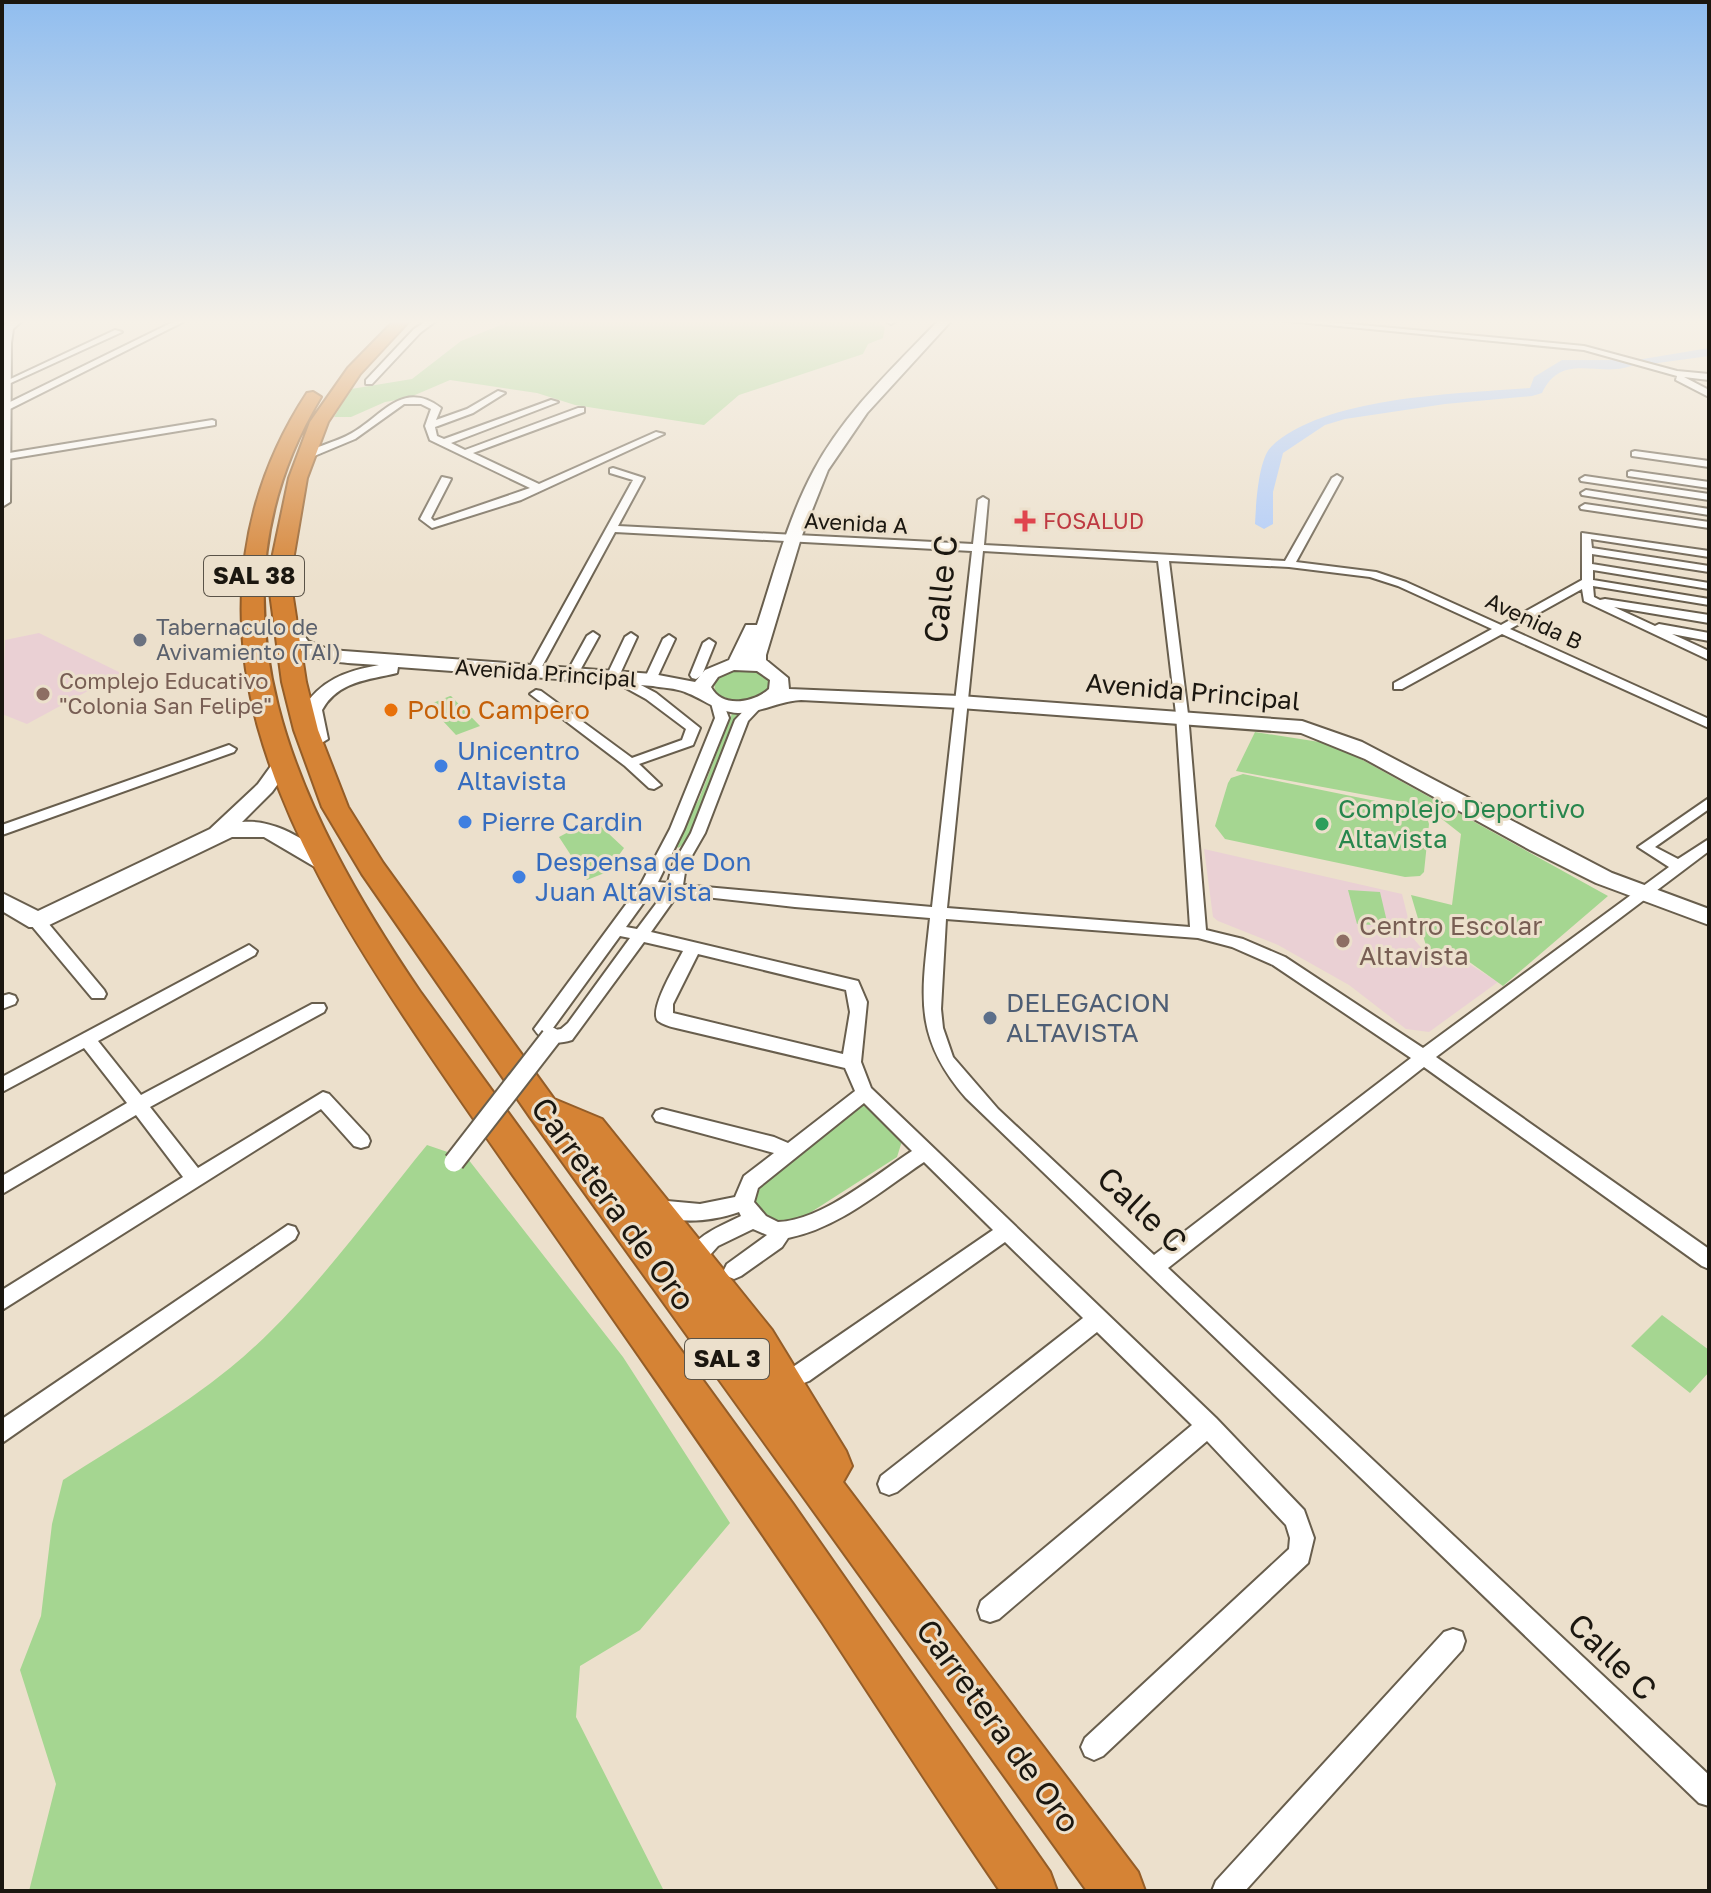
<svg xmlns="http://www.w3.org/2000/svg" width="1711" height="1893" font-family="'Golos Text',sans-serif">
<style>
.education{fill:#ead0d4}
.green{fill:#a5d691}
.lines{fill:none;stroke-linecap:round;stroke-linejoin:round}
.river{fill:#adcafa;fill-rule:evenodd}
.street-casing{stroke:#685e4d;stroke-width:4}
.secondary-casing{stroke:#685e4d;stroke-width:4}
.highway-casing{stroke:#945d28;stroke-width:4}
.street{fill:#fff;fill-rule:evenodd}
.secondary{fill:#fff;fill-rule:evenodd}
.highway{fill:#d58335;fill-rule:evenodd}
.street-bridge-casing{stroke:#685e4d;stroke-width:23;stroke-linecap:butt}
.street-bridge{stroke:#fff;stroke-width:19}
.health-dot{fill:#e0444e;stroke:#ece0cc;stroke-width:3}
.worship-dot{fill:#6b7280;stroke:#ece0cc;stroke-width:3}
.education-dot{fill:#8d6e63;stroke:#ece0cc;stroke-width:3}
.food-dot{fill:#e8710a;stroke:#ece0cc;stroke-width:3}
.shop-dot{fill:#3f7fe0;stroke:#ece0cc;stroke-width:3}
.leisure-dot{fill:#2e9e5b;stroke:#ece0cc;stroke-width:3}
.service-dot{fill:#5c6f8a;stroke:#ece0cc;stroke-width:3}
.labels{text-anchor:middle;stroke-width:6;stroke-linejoin:round;paint-order:stroke}
.far-health-label{font-size:22px;fill:#be3a42;stroke:#ece0cc;text-anchor:start}
.far-street-label{font-size:22px;fill:#1b1710;stroke:#ece0cc}
.far-worship-label{font-size:22px;fill:#5b616d;stroke:#ece0cc;text-anchor:start}
.far-education-label{font-size:22px;fill:#785e54;stroke:#ece0cc;text-anchor:start}
.shield{fill:#ece0cc;stroke:#5a5348;stroke-width:2}
.shield-label{font-size:24px;font-weight:bold;fill:#1b1710}
.street-label{font-size:26px;fill:#1b1710;stroke:#ece0cc}
.food-label{font-size:26px;fill:#c56008;stroke:#ece0cc;text-anchor:start}
.shop-label{font-size:26px;fill:#366cbe;stroke:#ece0cc;text-anchor:start}
.leisure-label{font-size:26px;fill:#27864d;stroke:#ece0cc;text-anchor:start}
.education-label{font-size:26px;fill:#785e54;stroke:#ece0cc;text-anchor:start}
.service-label{font-size:26px;fill:#4e5e75;stroke:#ece0cc;text-anchor:start}
.near-street-label{font-size:32px;fill:#1b1710;stroke:#ece0cc}
</style>
<rect width="100%" height="100%" fill="#ece0cc"/>
<!-- education -->
<path class="education" d="M39,633L121,673L27,724L2,714L5,640Z
M1204,849L1402,894L1413,938L1424,951L1458,957L1498,982L1429,1032L1406,1029L1349,985L1278,945L1218,921L1213,917Z"/>
<!-- green -->
<path class="green" d="M513,320L875,321L885,327L883,338L868,344L863,354L739,395L704,425L575,405L537,393L450,380L408,398L385,402L351,417H334L351,389L412,379L461,341Z
M733,670L760,671L771,679L770,690C755,703 731,704 715,692L714,681Z
M450,696H451L480,726L456,735L428,705Z
M733,711L738,712V715C729,741 699,839 678,848L675,844L699,799Z
M1255,732L1326,743L1359,758L1608,896L1503,986L1454,951L1427,949L1411,895L1452,905L1461,834L1433,812L1409,803L1236,771Z
M1243,774L1415,809L1427,818L1429,824L1424,872L1420,876L1405,877L1225,839L1215,826L1228,783L1231,778Z
M593,819L624,848L607,872L587,880L559,837Z
M1348,890L1380,892L1388,926L1357,924Z
M856,1105L870,1107L903,1138L897,1157L805,1216L787,1221L770,1220L753,1203L758,1182Z
M427,1145L468,1159L623,1357L730,1523L640,1630L580,1666L576,1717L664,1891H29L56,1784L20,1670L41,1616L52,1524L63,1480C119,1444 178,1410 230,1368C303,1309 367,1218 427,1145Z
M1662,1315L1709,1350V1372L1690,1393L1631,1346Z"/>
<g class="lines">
<!-- river -->
<path class="river" d="M1709,348V356L1643,365L1637,363C1604,382 1563,348 1542,393L1532,396L1445,404L1345,419L1325,425L1283,453L1273,492V524L1264,529L1255,524C1256,506 1258,460 1271,447C1324,396 1458,394 1530,388L1534,377L1562,360H1637Z"/>
<defs>
<path id="street" d="M177,320H187L2,413V406Z
M428,320H437L420,333L372,384H366V380L414,329Z
M889,320H897L891,324L887,322Z
M1278,320H1307L1584,346L1677,371L1709,374V380L1684,377L1709,390V397L1676,380L1677,376L1584,350Z
M115,330L122,332L2,387V383Z
M498,391L505,393L473,413L435,427L437,436L444,439L551,400L558,402L451,443L465,450L578,408H584V412L473,453L539,484L656,432L664,434L521,500L432,528L420,519L442,477L451,479L431,518L434,521L530,488L430,440L425,426L431,409L421,404H404L355,439L307,459L299,457C314,446 335,443 352,433C382,416 403,379 441,408L436,420L467,409Z
M212,420L215,421V425L2,460L3,454Z
M1635,451L1709,461V467L1632,456V452Z
M613,468L644,478L618,526L973,544L978,500L983,497L988,500L984,545L1285,561L1332,478L1337,475L1342,478L1296,562L1376,572L1406,582L1501,625L1582,580V533L1709,551V557L1591,539L1592,548L1709,566V572L1592,554V564L1709,583V589L1593,570V580L1709,599V605L1593,586L1594,597L1600,600L1605,599L1709,615V623L1614,607L1655,626L1659,624L1709,633V641L1672,634L1709,651V660L1584,601L1582,589L1510,629L1709,719V728L1502,634L1402,689H1394V683L1492,629L1398,586L1370,577L1289,567L1169,561L1188,714L1206,930L1243,939L1285,957L1423,1048L1669,867L1638,847L1709,798V809L1655,847L1678,859L1709,839V851L1436,1057L1709,1249V1269L1702,1266L1424,1067L1168,1268L1709,1775V1806L1699,1803L966,1098C912,1036 922,994 930,918L795,907L678,894L651,932L858,981L867,1002L861,1062L871,1088L1216,1418L1304,1510L1314,1538L1308,1563L1103,1756L1094,1760L1085,1756L1081,1747L1085,1738L1289,1549L1290,1538L1286,1525L1207,1441L999,1619L990,1622L981,1619L978,1610L981,1601L1192,1425L1097,1332L897,1492L889,1495L881,1492L878,1484L881,1476L1083,1318L1005,1242L809,1381L801,1384L793,1381L790,1374L793,1367L993,1230L924,1162C882,1190 839,1228 788,1238L782,1247L741,1276L734,1279L727,1276L724,1270L727,1264L767,1235L753,1229L718,1246L701,1265L694,1268L687,1265L684,1259C695,1235 719,1227 741,1216L739,1212C710,1222 679,1224 649,1214L646,1208L649,1202L656,1200L700,1204L735,1197L744,1176L774,1153L656,1121L653,1116L656,1111L662,1109L774,1137L788,1143L855,1091L845,1068L676,1028C671,1027 662,1024 658,1021C648,1010 677,963 683,951L644,942L572,1040C555,1045 544,1044 534,1029L641,884L670,829L715,718L711,703L712,700H722L729,718L684,829L658,882L668,883L672,866L691,833L735,720L752,702L757,701L763,705L748,721L705,833L686,866L683,885L932,907L972,551L615,532L539,672L533,676L529,675L527,672L633,480L610,473V469ZM983,551L1158,561L1176,714L1190,927L947,908ZM652,891L664,893L637,929L626,927ZM946,919L1198,938L1232,947L1273,965L1411,1058L1154,1255L998,1109L953,1057L943,1028L941,1009ZM620,936L630,938L568,1023L561,1029L555,1030L553,1028ZM698,954L846,990L850,1012L843,1054L673,1013V1004ZM864,1103L912,1151C877,1174 821,1221 778,1222L766,1216L754,1202L758,1188Z
M1631,471L1709,482V488L1628,476V472Z
M1585,476L1709,494V500L1581,481L1580,479Z
M1586,490L1709,509V515L1582,495L1581,493Z
M1585,504L1709,522V528L1581,509L1580,507Z
M593,632L599,636L578,674L576,677H568L566,674L587,636Z
M631,633L637,637L620,674L656,693L700,728L693,745L639,764L661,785L654,789L649,788L625,766L530,694L536,690L541,691L632,758L682,740L686,729L646,699L606,677L625,637Z
M669,635L675,639L656,680L650,684L646,683L644,680L663,639Z
M709,639L715,643L702,675L696,679L692,678L690,675L703,643Z
M229,745L236,749L234,752L2,835V825Z
M37,916L43,917L104,990L106,994L104,998H92L31,925L29,921Z
M249,945L257,951L255,955L98,1041L141,1095L312,1004H324L326,1008L324,1012L150,1107L198,1168L323,1092L329,1094L368,1136L370,1141L368,1146L361,1148L354,1146L321,1109L2,1310V1290L183,1177L136,1115L2,1194V1176L127,1103L84,1048L2,1092V1077Z
M9,994L15,996L17,1000L15,1004L2,1009V996Z
M288,1225L295,1227L298,1233L295,1239L2,1443V1419Z
M1453,1629L1462,1632L1465,1641L1462,1650L1245,1891H1212L1216,1881L1444,1632Z"/>
<path id="secondary" d="M10,320H23L13,329L11,343L10,502L2,507V327Z
M939,320H952L867,413L828,470L801,538L766,655V660L788,678L789,689L960,696L1302,721L1362,742L1612,873L1709,909V925L1596,883L1530,850L1365,759L1301,733L960,708L801,700C779,701 760,713 738,713C717,712 704,699 685,692C675,688 663,688 653,686L398,667L397,673C368,680 338,681 322,710L328,739L318,745L308,739L302,710C320,680 346,671 379,665C337,662 295,664 276,621L285,616L291,617L308,641L330,650L653,674L695,682L705,670L729,660L746,625H757C774,573 788,518 814,470C845,412 894,367 939,320ZM734,670L757,671L770,680L769,689C755,702 722,709 711,687L718,677Z
M283,757L293,763L272,792L242,822C276,819 303,840 331,857L334,862L331,867H315L264,837H232L45,927H29L2,911V893L38,911L210,829L258,784L276,759Z"/>
<path id="highway" d="M395,320H410L360,374L328,422L307,478L290,578L306,682L318,730L348,807L383,863L554,1099L602,1119L772,1330L846,1451L852,1466L843,1482L1138,1872L1145,1891H1087L530,1117L362,874L322,807L294,730L282,682L268,578L289,478L310,422L348,368Z
M313,392L321,397C195,606 299,813 421,993L793,1504L1050,1872L1057,1891H1000C939,1802 881,1712 822,1622C741,1502 658,1383 575,1264C519,1183 461,1103 407,1021C346,929 288,834 258,727C226,610 240,495 307,393Z"/>
</defs>
<!-- street casing -->
<use href="#street" class="street-casing"/>
<!-- secondary casing -->
<use href="#secondary" class="secondary-casing"/>
<!-- highway casing -->
<use href="#highway" class="highway-casing"/>
<!-- street -->
<use href="#street" class="street"/>
<!-- secondary -->
<use href="#secondary" class="secondary"/>
<!-- highway -->
<use href="#highway" class="highway"/>
<defs>
<path id="street-bridge" d="M454,1162L551,1037"/>
</defs>
<!-- street-bridge casing -->
<use href="#street-bridge" class="street-bridge-casing"/>
<!-- street-bridge -->
<use href="#street-bridge" class="street-bridge"/>
</g>
<!-- sky -->
<linearGradient id="sky" x2="0" y2="1"><stop stop-color="#90bdef"/><stop offset="0.55" stop-color="#f6f1e8"/><stop offset="1" stop-color="#f6f1e8" stop-opacity="0"/></linearGradient>
<rect width="1711" height="585" fill="url(#sky)"/>
<!-- markers -->
<path class="health-dot" d="M1021 509h8v8h8v8h-8v8h-8v-8h-8v-8h8z"/>
<circle class="worship-dot" cx="140" cy="640" r="8"/>
<g class="education-dot">
<circle cx="43" cy="694" r="8"/>
<circle cx="1343" cy="941" r="8"/>
</g>
<circle class="food-dot" cx="391" cy="710" r="8"/>
<g class="shop-dot">
<circle cx="441" cy="766" r="8"/>
<circle cx="465" cy="822" r="8"/>
<circle cx="519" cy="877" r="8"/>
</g>
<circle class="leisure-dot" cx="1322" cy="824" r="8"/>
<circle class="service-dot" cx="990" cy="1018" r="8"/>
<g class="labels">
<!-- far-health labels -->
<g class="far-health-label">
<text x="1043" y="529">FOSALUD</text>
</g>
<!-- far-street labels -->
<g class="far-street-label">
<text transform="translate(856 523) rotate(3)" y="8">Avenida A</text>
<text transform="translate(1534 621) rotate(25)" y="8">Avenida B</text>
<text transform="translate(546 673) rotate(4)" y="8">Avenida Principal</text>
</g>
<!-- far-worship labels -->
<g class="far-worship-label">
<text x="156" y="635">Tabernaculo de<tspan x="156" dy="25">Avivamiento (TAI)</tspan></text>
</g>
<!-- far-education labels -->
<g class="far-education-label">
<text x="59" y="689">Complejo Educativo<tspan x="59" dy="25">"Colonia San Felipe"</tspan></text>
</g>
<!-- shield labels -->
<g class="shield">
<rect x="204" y="556" width="100" height="40" rx="6"/>
<rect x="685" y="1339" width="84" height="40" rx="6"/>
</g>
<g class="shield-label">
<text x="254" y="584">SAL 38</text>
<text x="727" y="1367">SAL 3</text>
</g>
<!-- street labels -->
<g class="street-label">
<text transform="translate(1193 692) rotate(5)" y="9">Avenida Principal</text>
</g>
<!-- food labels -->
<g class="food-label">
<text x="407" y="719">Pollo Campero</text>
</g>
<!-- shop labels -->
<g class="shop-label">
<text x="457" y="760">Unicentro<tspan x="457" dy="30">Altavista</tspan></text>
<text x="481" y="831">Pierre Cardin</text>
<text x="535" y="871">Despensa de Don<tspan x="535" dy="30">Juan Altavista</tspan></text>
</g>
<!-- leisure labels -->
<g class="leisure-label">
<text x="1338" y="818">Complejo Deportivo<tspan x="1338" dy="30">Altavista</tspan></text>
</g>
<!-- education labels -->
<g class="education-label">
<text x="1359" y="935">Centro Escolar<tspan x="1359" dy="30">Altavista</tspan></text>
</g>
<!-- service labels -->
<g class="service-label">
<text x="1006" y="1012">DELEGACION<tspan x="1006" dy="30">ALTAVISTA</tspan></text>
</g>
<!-- near-street labels -->
<g class="near-street-label">
<text transform="translate(941 589) rotate(-84)" y="11">Calle C</text>
<text transform="translate(613 1204) rotate(54)" y="11">Carretera de Oro</text>
<text transform="translate(1142 1210) rotate(43)" y="11">Calle C</text>
<text transform="translate(1612 1657) rotate(44)" y="11">Calle C</text>
<text transform="translate(998 1726) rotate(54)" y="11">Carretera de Oro</text>
</g>
</g>
<!-- border -->
<rect width="1711" height="1893" fill="none" stroke="#1b1710" stroke-width="8"/>
</svg>
